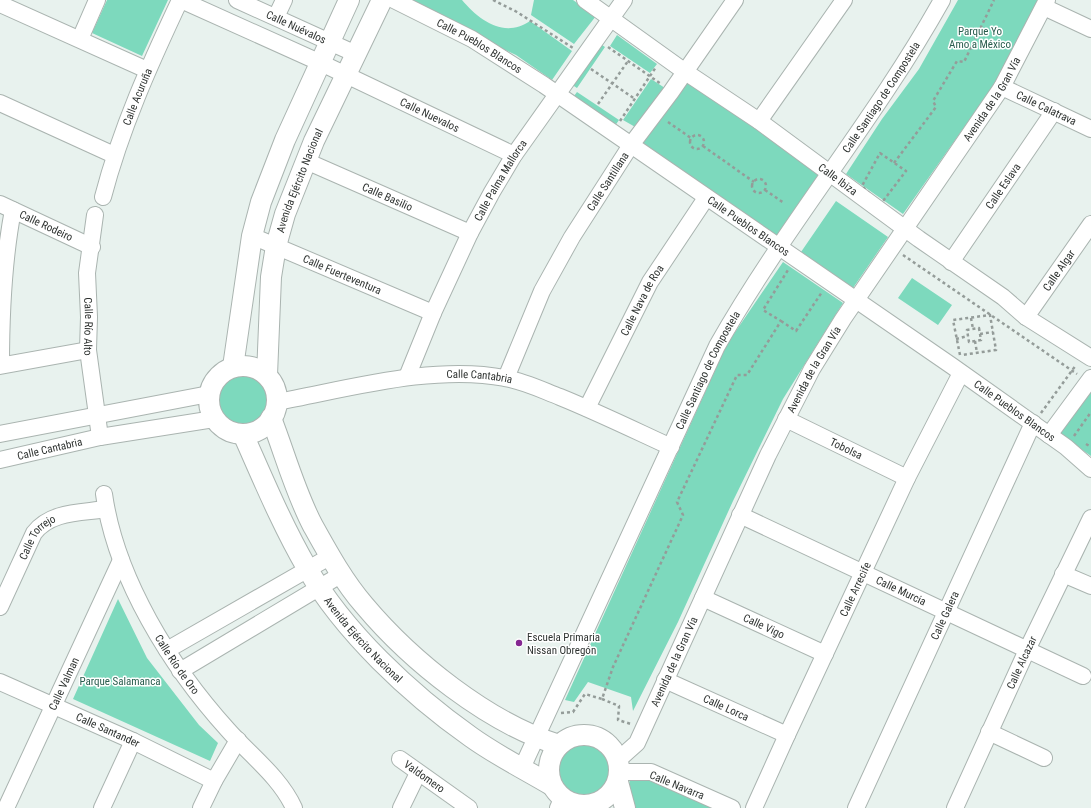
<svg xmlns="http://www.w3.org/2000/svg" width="1091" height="808" font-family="'Roboto Condensed',sans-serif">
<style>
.green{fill:#7dd9bd}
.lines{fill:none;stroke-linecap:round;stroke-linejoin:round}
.minor-casing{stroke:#aab4b0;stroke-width:18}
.tertiary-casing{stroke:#aab4b0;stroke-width:22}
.path{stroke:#949c99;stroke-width:2.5;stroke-dasharray:3 3;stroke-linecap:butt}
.minor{stroke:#fff;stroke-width:16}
.tertiary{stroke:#fff;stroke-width:20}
.poi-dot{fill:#842691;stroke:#fff;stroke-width:1.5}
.labels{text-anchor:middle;stroke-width:3;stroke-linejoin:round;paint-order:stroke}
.street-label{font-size:11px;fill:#2f3331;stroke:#fff}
.park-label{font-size:11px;fill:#295d4e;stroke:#fff}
.poi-label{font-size:11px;fill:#2f3331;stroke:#fff;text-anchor:start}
</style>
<rect width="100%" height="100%" fill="#e8f2ee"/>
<!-- green -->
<path class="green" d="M107,0H168L142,56L92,33Z
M401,0H462C479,20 504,39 530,21L572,51L552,80L516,55Z
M534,0H573L596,16L574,44L531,15Z
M958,0H1040L996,82L903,214L846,174L882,119L919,69Z
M617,35L657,64L650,73L610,46Z
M592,38L605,47L577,88L563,79Z
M651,79L665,88L637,128L623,120Z
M683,79L826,176L781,241L639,144Z
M577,92L619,120L610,133L568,104Z
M836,201L888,237L853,288L801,252Z
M783,262L843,303L783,399L733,501L678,622L633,711L631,697L588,682L574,702L565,700L727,344Z
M912,278L952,305L938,325L898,298Z
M213 399a28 28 0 1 1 56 0a28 28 0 1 1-56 0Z
M1091,388V456L1058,433Z
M118,599L147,658L199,725L218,743L210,761L73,699Z
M557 771a26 26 0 1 1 52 0a26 26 0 1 1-52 0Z
M642,770L714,808H632L627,795L631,774Z"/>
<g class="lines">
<defs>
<g id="minor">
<path id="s1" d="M181,0L321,63L514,155"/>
<path id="s2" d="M237,0L356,54"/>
<path id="s3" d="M394,0L472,39L544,85L952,366L1066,447L1091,469"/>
<path id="s4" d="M585,0L684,71L759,121L919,239L1003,297L1026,317L1091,358"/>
<path d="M0,4L147,70"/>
<path d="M1044,7L1091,29"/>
<path d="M276,17L284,0"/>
<path d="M80,39L97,0"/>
<path id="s5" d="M1002,87L1091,129"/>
<path d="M0,103L114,155"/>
<path d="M759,121L844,0"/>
<path id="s6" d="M306,161L470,233"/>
<path id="s7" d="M103,197C121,128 150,64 180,0"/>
<path id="s8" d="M0,204L92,247"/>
<path id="s9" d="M95,215L87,273L89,317L88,350L100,437"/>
<path id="s10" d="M252,236L433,313"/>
<path id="s11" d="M951,262L1054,111"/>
<path id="s12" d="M1026,317L1091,224"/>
<path d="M1,365C1,313 3,262 13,210"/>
<path d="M0,366L88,350"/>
<path id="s13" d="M407,377L433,313L470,233L492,192L514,155L624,0"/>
<path id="s14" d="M506,378L542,291L572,237L631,145L671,92L735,0"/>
<path id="s15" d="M277,402C348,389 434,364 505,378C524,381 542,390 560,397C597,412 634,430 671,447"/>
<path id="s16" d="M587,408L650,282L706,198"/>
<path id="s17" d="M786,419L907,478"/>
<path d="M0,434L209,394"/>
<path d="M1049,435L1091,378"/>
<path id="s18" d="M0,460L100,437L214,419"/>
<path id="s19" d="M104,494C116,579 171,667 228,730C250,755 280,777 294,808"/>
<path id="s20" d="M740,515L1083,676"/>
<path d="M1063,574L1091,586"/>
<path id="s21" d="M703,598L825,654"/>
<path id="s22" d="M0,607L34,533C51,511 81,513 106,509"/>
<path d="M167,650L331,556"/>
<path d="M180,671L342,574"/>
<path id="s23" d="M665,680L787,735"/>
<path id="s24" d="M0,682L133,741L214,781"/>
<path d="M989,732L1044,758"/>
<path id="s25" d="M400,759L469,808"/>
<path id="s26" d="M618,760L637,743L768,455L812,369L843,319L1002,87L1047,0"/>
<path id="s27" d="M522,768L717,346C785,226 875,120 942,0"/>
<path d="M620,772H651L732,808"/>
<path id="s28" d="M6,808L121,560"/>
<path d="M102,808L133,741"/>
<path d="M201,808L214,781L238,740"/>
<path d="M401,808L418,773"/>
<path d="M558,808L562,799"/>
<path d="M574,808L575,805"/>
<path id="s29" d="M754,808L787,735L907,478L961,373"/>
<path id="s30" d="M856,808L1033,423"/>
<path id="s31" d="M955,808L1027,650L1091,518"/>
</g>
<g id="tertiary">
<circle cx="243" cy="400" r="34"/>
<path d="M233,367L252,236L261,202L285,140L349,0"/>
<path id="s32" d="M267,375L271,277L276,246L285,214L314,141L382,0"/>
<path d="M271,418C285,454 295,492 313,526C328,553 344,582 364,605C411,661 488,723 559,745"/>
<path id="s33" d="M243,434C263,479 282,525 307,568C344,632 410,694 471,737C496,755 524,769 551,785"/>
<circle cx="584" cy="770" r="35"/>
<path d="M618,782L625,808"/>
</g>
</defs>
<!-- minor casing -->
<use href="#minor" class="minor-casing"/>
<!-- tertiary casing -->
<use href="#tertiary" class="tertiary-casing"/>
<!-- path -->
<path class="path" d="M493,0L517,12L573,48
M608,47L661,84
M591,69L635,99
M598,104L628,61
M620,121L656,67
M668,122L691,138
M690 142a7 7 0 1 1 14 0a7 7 0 1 1-14 0Z
M703,146L754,182
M880,153L906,171L880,205L862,186Z
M894,163L936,107L933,101L957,61L964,62L994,0
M752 186a7 7 0 1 1 14 0a7 7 0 1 1-14 0Z
M765,190L784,203
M903,255L1077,374
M971,318L973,329
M781,321L796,331L822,292
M979,328L981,340L969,342L967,330Z
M980,334L993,332
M956,339L968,336
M975,341L977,353
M960,355L953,320L990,315L996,350L962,355
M1041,413L1076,365
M1074,436L1091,412
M1086,444L1091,447
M602,699L619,706L618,720L631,724
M561,713L573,712L585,694L602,699L613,667L683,515L677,502L737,375H747L781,321L763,310L788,270"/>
<!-- minor -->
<use href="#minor" class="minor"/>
<!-- tertiary -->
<use href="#tertiary" class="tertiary"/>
</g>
<!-- markers -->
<circle class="poi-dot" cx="519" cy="643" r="4"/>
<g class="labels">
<!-- street labels -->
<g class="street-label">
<text dy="4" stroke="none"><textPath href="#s2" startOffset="65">Calle Nuévalos</textPath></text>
<text dy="4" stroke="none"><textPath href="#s3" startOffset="97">Calle Pueblos Blancos</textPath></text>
<text dy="4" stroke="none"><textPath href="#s7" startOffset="106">Calle Acuruña</textPath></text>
<text dy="4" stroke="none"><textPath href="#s27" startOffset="763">Calle Santiago de Compostela</textPath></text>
<text dy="4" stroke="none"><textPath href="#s26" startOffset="763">Avenida de la Gran Vía</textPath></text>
<text dy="4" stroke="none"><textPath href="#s5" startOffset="49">Calle Calatrava</textPath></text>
<text dy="4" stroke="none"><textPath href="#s1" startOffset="274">Calle Nuevalos</textPath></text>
<text dy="4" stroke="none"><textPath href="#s4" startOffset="310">Calle Ibiza</textPath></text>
<text dy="4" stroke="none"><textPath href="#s13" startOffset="218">Calle Palma Mallorca</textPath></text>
<text dy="4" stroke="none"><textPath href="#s32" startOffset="199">Avenida Ejército Nacional</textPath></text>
<text dy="4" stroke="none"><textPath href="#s14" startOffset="222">Calle Santillana</textPath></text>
<text dy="4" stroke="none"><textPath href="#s11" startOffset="92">Calle Eslava</textPath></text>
<text dy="4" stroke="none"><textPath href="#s6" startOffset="89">Calle Basilio</textPath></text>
<text dy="4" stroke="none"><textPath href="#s8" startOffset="51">Calle Rodeiro</textPath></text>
<text dy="4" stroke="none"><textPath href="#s3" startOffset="421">Calle Pueblos Blancos</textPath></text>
<text dy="4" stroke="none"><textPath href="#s12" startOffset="57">Calle Algar</textPath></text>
<text dy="4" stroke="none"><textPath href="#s10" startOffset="98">Calle Fuerteventura</textPath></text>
<text dy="4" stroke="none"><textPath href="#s16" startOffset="121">Calle Nava de Roa</textPath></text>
<text dy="4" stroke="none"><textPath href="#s9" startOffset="112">Calle Río Alto</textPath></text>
<text dy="4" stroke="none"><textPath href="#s26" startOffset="439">Avenida de la Gran Vía</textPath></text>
<text dy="4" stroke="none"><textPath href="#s27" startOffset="439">Calle Santiago de Compostela</textPath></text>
<text dy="4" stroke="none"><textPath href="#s15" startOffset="205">Calle Cantabria</textPath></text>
<text dy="4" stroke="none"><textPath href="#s3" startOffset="745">Calle Pueblos Blancos</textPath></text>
<text dy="4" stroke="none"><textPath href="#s17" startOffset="67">Tobolsa</textPath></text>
<text dy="4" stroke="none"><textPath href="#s18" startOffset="51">Calle Cantabria</textPath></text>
<text dy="4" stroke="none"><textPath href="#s22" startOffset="80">Calle Torrejo</textPath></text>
<text dy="4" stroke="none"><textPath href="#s29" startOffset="241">Calle Arrecife</textPath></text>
<text dy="4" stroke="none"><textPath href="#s20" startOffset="178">Calle Murcia</textPath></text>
<text dy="4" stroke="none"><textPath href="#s30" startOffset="212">Calle Galera</textPath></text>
<text dy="4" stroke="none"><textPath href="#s21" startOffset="67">Calle Vigo</textPath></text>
<text dy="4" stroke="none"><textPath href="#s33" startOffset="240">Avenida Ejército Nacional</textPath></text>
<text dy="4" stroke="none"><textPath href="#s26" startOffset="115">Avenida de la Gran Vía</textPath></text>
<text dy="4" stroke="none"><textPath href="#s19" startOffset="187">Calle Río de Oro</textPath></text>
<text dy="4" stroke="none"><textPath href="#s31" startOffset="160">Calle Alcazar</textPath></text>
<text dy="4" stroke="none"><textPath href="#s28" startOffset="137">Calle Valman</textPath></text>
<text dy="4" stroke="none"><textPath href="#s23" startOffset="67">Calle Lorca</textPath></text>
<text dy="4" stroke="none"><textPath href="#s24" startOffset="118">Calle Santander</textPath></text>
<text dy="4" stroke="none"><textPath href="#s25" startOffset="30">Valdomero</textPath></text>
<text transform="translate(677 785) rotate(22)" y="4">Calle Navarra</text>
</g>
<!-- park labels -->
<g class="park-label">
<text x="980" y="35">Parque Yo<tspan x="980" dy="13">Amo a México</tspan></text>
<text x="120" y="685">Parque Salamanca</text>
</g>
<!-- poi labels -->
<g class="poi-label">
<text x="527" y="641">Escuela Primaria<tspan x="527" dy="13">Nissan Obregón</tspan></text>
</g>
</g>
</svg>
